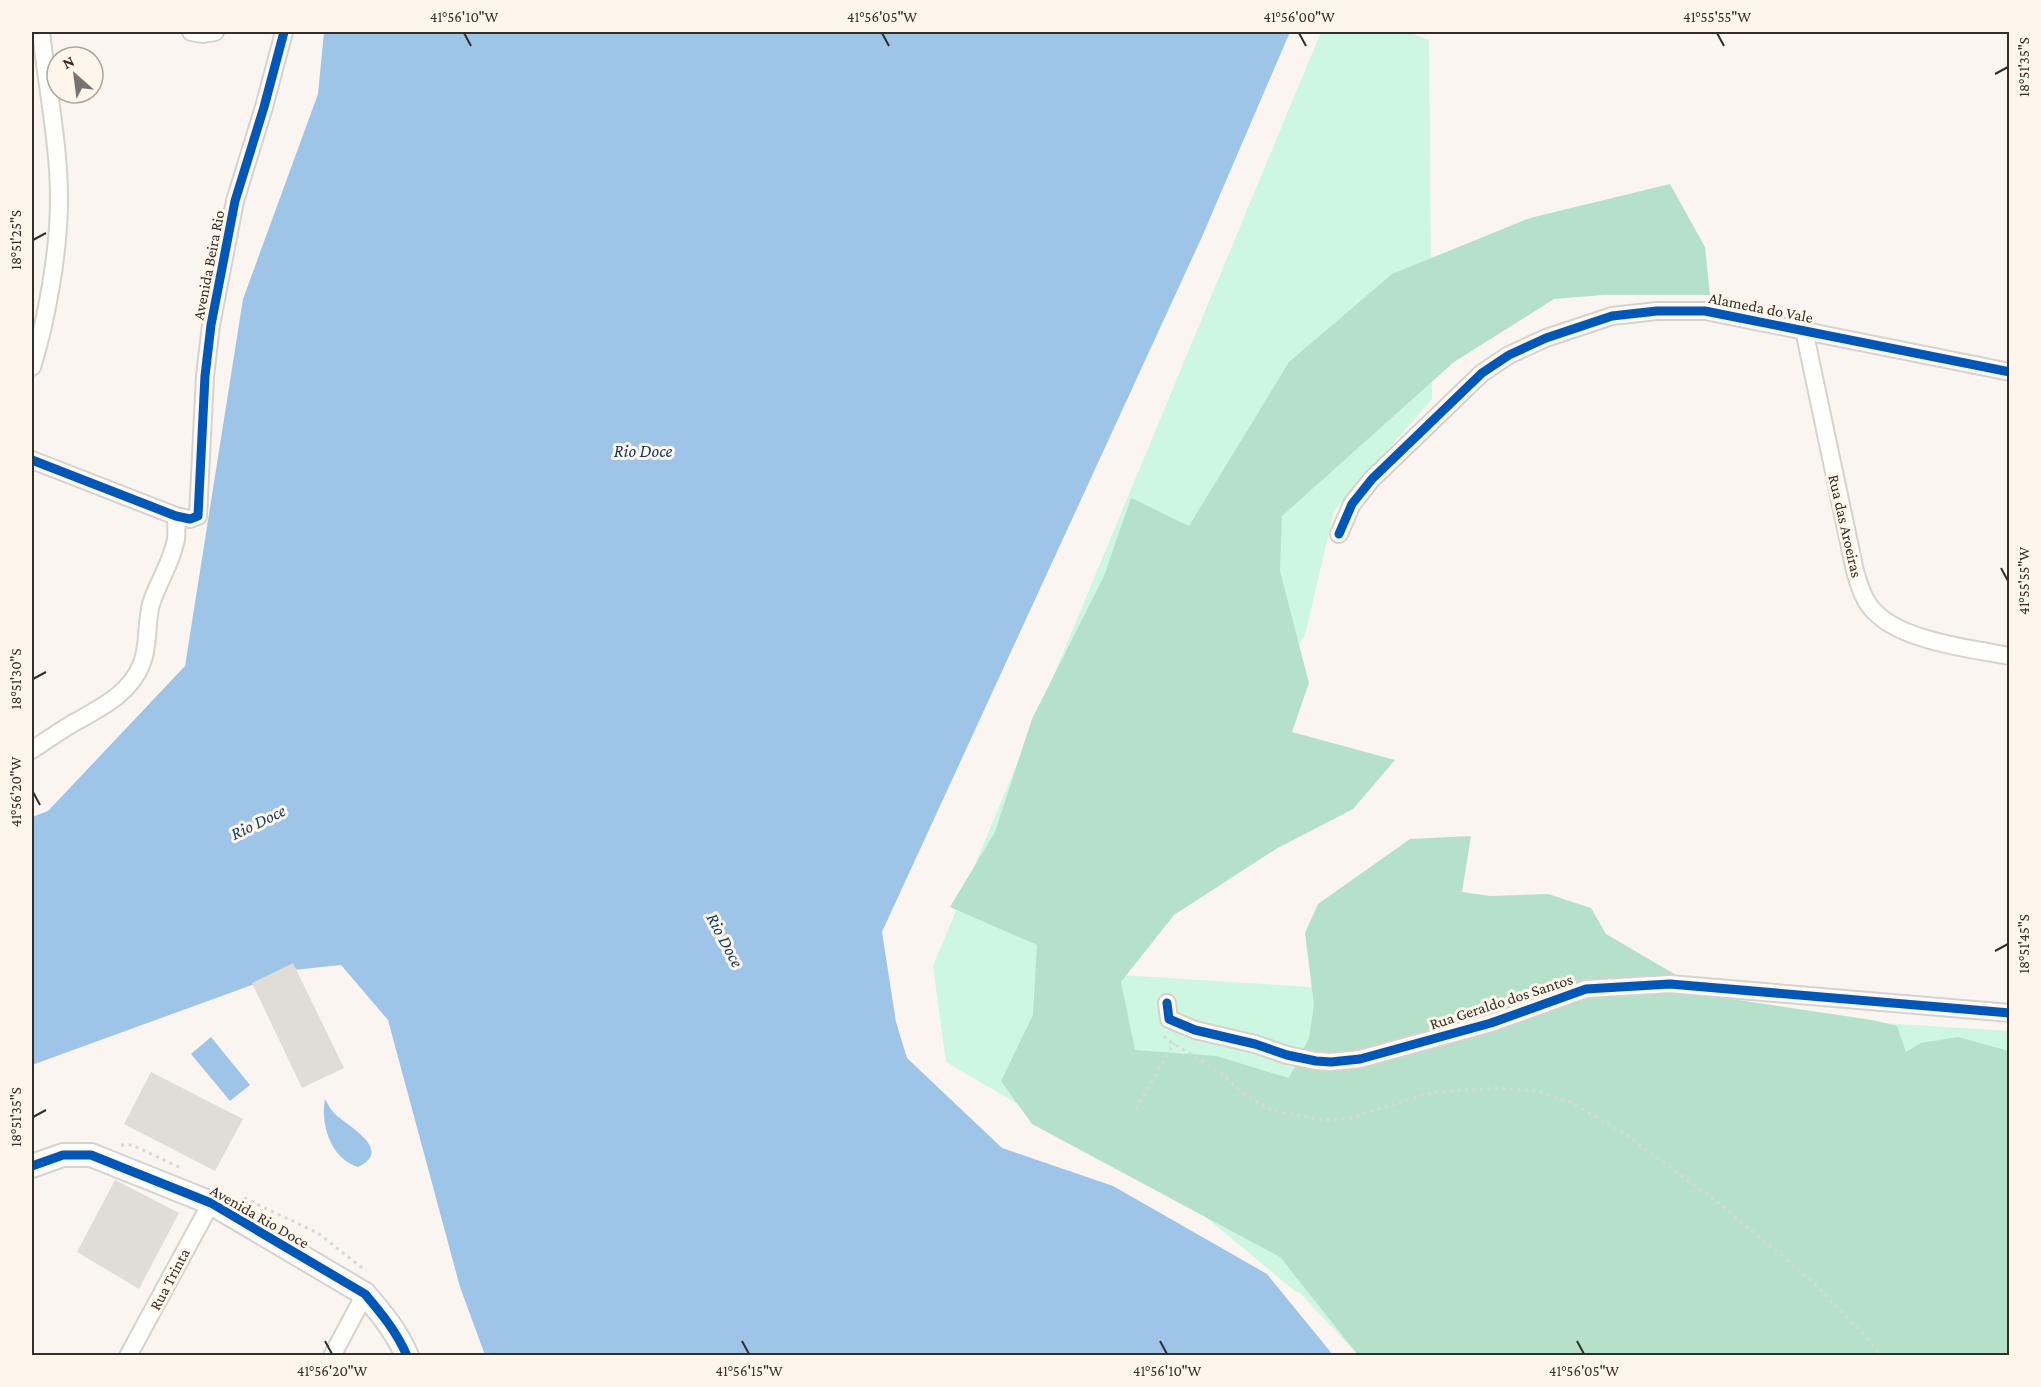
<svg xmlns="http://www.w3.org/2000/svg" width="2041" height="1387" font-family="'Crimson Pro',serif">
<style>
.green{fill:#cdf7e0}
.forest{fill:#b5e1ca}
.water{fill:#9ec5e8}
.building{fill:#e0dcd7}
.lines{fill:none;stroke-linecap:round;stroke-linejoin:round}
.street-casing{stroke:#d6d2cd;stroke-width:20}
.secondary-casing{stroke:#d6d2cd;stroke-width:26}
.path{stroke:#d8d7d6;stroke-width:3;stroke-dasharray:3 4.5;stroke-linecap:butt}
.street{stroke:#fefefd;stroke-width:16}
.secondary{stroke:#fefefd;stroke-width:22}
.cycleway-casing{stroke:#fff6eb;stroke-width:13}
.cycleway{stroke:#0057b8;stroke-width:9}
.ticks{fill:none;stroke:#322f2b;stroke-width:2}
.labels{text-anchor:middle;stroke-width:6;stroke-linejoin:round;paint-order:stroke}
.street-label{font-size:16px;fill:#322f2b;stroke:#fff6eb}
.water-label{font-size:18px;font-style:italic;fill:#123d60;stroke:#fff6eb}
.neatline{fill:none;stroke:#322f2b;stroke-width:2}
.ticks-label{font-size:15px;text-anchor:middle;fill:#322f2b}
</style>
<rect width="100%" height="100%" fill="#faf5f0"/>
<!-- green -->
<path class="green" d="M1321,32H1408L1429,40L1432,399L1334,511L1305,635L1088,973L2009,1031V1355H1358L1299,1292H1296L1195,1208L946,1062L933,966Z"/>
<!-- forest -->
<path class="forest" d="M1670,184L1705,247L1710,295H1603L1554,299L1454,362L1282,516L1280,571L1309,683L1292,732L1395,760L1353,809L1276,849L1174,915L1121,982L1135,1050L1216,1056L1289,1078L1309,1038L1314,1005L1305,933L1318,904L1410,839L1471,836L1462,892L1490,896L1548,894L1591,908L1606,934L1712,996L1872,1020L1897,1026L1906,1052L1921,1043L1958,1037L2009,1051V1355H1358L1280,1257L1032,1124L1001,1081L1033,1015L1037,945L950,907L995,832L1032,719L1104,576L1131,498L1189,526L1289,362L1392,274L1530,218Z"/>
<!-- water -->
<path class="water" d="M324,32H1290L1201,239L882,932L896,1022L907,1058L1002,1148L1113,1186L1267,1274L1333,1355H485L460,1287L388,1020L341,965L293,970L32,1065V817L48,811L185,666L243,299L318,94Z
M211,1037L250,1085L230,1101L191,1054Z
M325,1099C328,1105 331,1110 336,1115C348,1126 394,1150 358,1167C331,1159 320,1124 325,1099Z"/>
<!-- building -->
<path class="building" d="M293,963L344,1068L302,1088L252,983Z
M151,1072L243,1119L215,1171L124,1124Z
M115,1180L179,1213L139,1289L77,1252Z"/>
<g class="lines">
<defs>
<path id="street" d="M191,32L203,34L215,32
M1804,330L1855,571C1859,585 1864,602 1875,612C1902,641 1972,649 2010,656
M32,367C47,319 58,255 59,205C60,150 47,87 41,32
M32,460L176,516L190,519L198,516L205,376L211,325L235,201L264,107L284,32
M1339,534L1352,504L1372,479L1482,373L1509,355L1546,338L1612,316L1657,311H1705L2010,372
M32,750C44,742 57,733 70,725C98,709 130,695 142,663C149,645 146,623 151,604C158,582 172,562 176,539C177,532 176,523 176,516
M1167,1003L1169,1019L1195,1030L1255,1044L1287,1055L1316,1061L1331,1062L1360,1059L1491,1023L1586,989L1670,984L2010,1013
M128,1356L211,1203
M332,1356L365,1294"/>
<path id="secondary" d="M32,1166L63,1155H91L211,1203L365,1294C381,1313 397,1332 407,1356"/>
</defs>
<!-- street casing -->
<use href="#street" class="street-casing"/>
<!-- secondary casing -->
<use href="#secondary" class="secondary-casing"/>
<!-- path -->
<path class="path" d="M1164,1036L1166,1039L1220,1072L1241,1092L1271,1110L1323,1120L1346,1119L1434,1092L1498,1088L1536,1091L1570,1102L1624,1133L1717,1202L1812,1281L1871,1342L1881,1356
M1136,1109L1174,1043
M121,1145H132L181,1168
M244,1198L318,1233L366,1271"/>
<!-- street -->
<use href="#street" class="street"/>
<!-- secondary -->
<use href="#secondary" class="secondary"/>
<defs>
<path id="cycleway" d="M32,460L176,516L190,519L198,516L205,376L211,325L235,201L264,107L284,32
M1339,534L1352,504L1372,479L1482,373L1509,355L1546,338L1612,316L1657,311H1705L2010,372
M1167,1003L1169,1019L1195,1030L1255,1044L1287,1055L1316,1061L1331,1062L1360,1059L1491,1023L1586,989L1670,984L2010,1013
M32,1166L63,1155H91L211,1203L365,1294C381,1313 397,1332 407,1356"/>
</defs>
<!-- cycleway casing -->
<use href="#cycleway" class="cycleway-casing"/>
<!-- cycleway -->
<use href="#cycleway" class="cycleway"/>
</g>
<!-- ticks -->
<path class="ticks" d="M464,33L471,46M882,33L889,46M1299,33L1306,46M1717,33L1724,46M1995,74L2008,67M33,240L46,233M2001,568L2008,581M33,679L46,672M33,792L40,805M1995,951L2008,944M33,1117L46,1110M325,1341L332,1354M742,1341L749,1354M1160,1341L1167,1354M1577,1341L1584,1354"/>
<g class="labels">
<!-- street labels -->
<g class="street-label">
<text transform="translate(208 265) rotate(-79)" y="6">Avenida Beira Rio</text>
<text transform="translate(1761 307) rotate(11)" y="6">Alameda do Vale</text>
<text transform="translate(1846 526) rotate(77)" y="6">Rua das Aroeiras</text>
<text transform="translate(1501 1001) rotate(-18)" y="6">Rua Geraldo dos Santos</text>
<text transform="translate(260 1216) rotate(30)" y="6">Avenida Rio Doce</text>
<text transform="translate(169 1279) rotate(-62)" y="6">Rua Trinta</text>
</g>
<!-- water labels -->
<g class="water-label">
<text x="643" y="457">Rio Doce</text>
<text transform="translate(258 822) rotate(-26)" y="6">Rio Doce</text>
<text transform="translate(725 940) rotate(62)" y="6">Rio Doce</text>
</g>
</g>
<!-- border -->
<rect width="2041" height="1387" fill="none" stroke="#fff6eb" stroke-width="66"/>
<!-- north arrow -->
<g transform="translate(75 75) rotate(332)"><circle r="28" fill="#fff6eb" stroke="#ada69e" stroke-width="1.5"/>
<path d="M0-4.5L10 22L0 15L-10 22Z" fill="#787470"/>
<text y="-9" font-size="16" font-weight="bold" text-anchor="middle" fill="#322f2b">N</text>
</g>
<rect x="33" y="33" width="1975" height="1321" class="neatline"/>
<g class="ticks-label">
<text x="464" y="22">41°56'10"W</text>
<text x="882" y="22">41°56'05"W</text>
<text x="1299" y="22">41°56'00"W</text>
<text x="1717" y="22">41°55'55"W</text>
<text transform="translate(2024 67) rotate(-90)" y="5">18°51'35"S</text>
<text transform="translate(16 240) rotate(-90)" y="5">18°51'25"S</text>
<text transform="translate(2024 581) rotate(-90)" y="5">41°55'55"W</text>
<text transform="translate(16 679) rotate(-90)" y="5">18°51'30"S</text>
<text transform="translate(16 792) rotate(-90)" y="5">41°56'20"W</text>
<text transform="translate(2024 944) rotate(-90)" y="5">18°51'45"S</text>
<text transform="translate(16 1117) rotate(-90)" y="5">18°51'35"S</text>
<text x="332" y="1376">41°56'20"W</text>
<text x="749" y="1376">41°56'15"W</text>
<text x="1167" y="1376">41°56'10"W</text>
<text x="1584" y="1376">41°56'05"W</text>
</g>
</svg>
